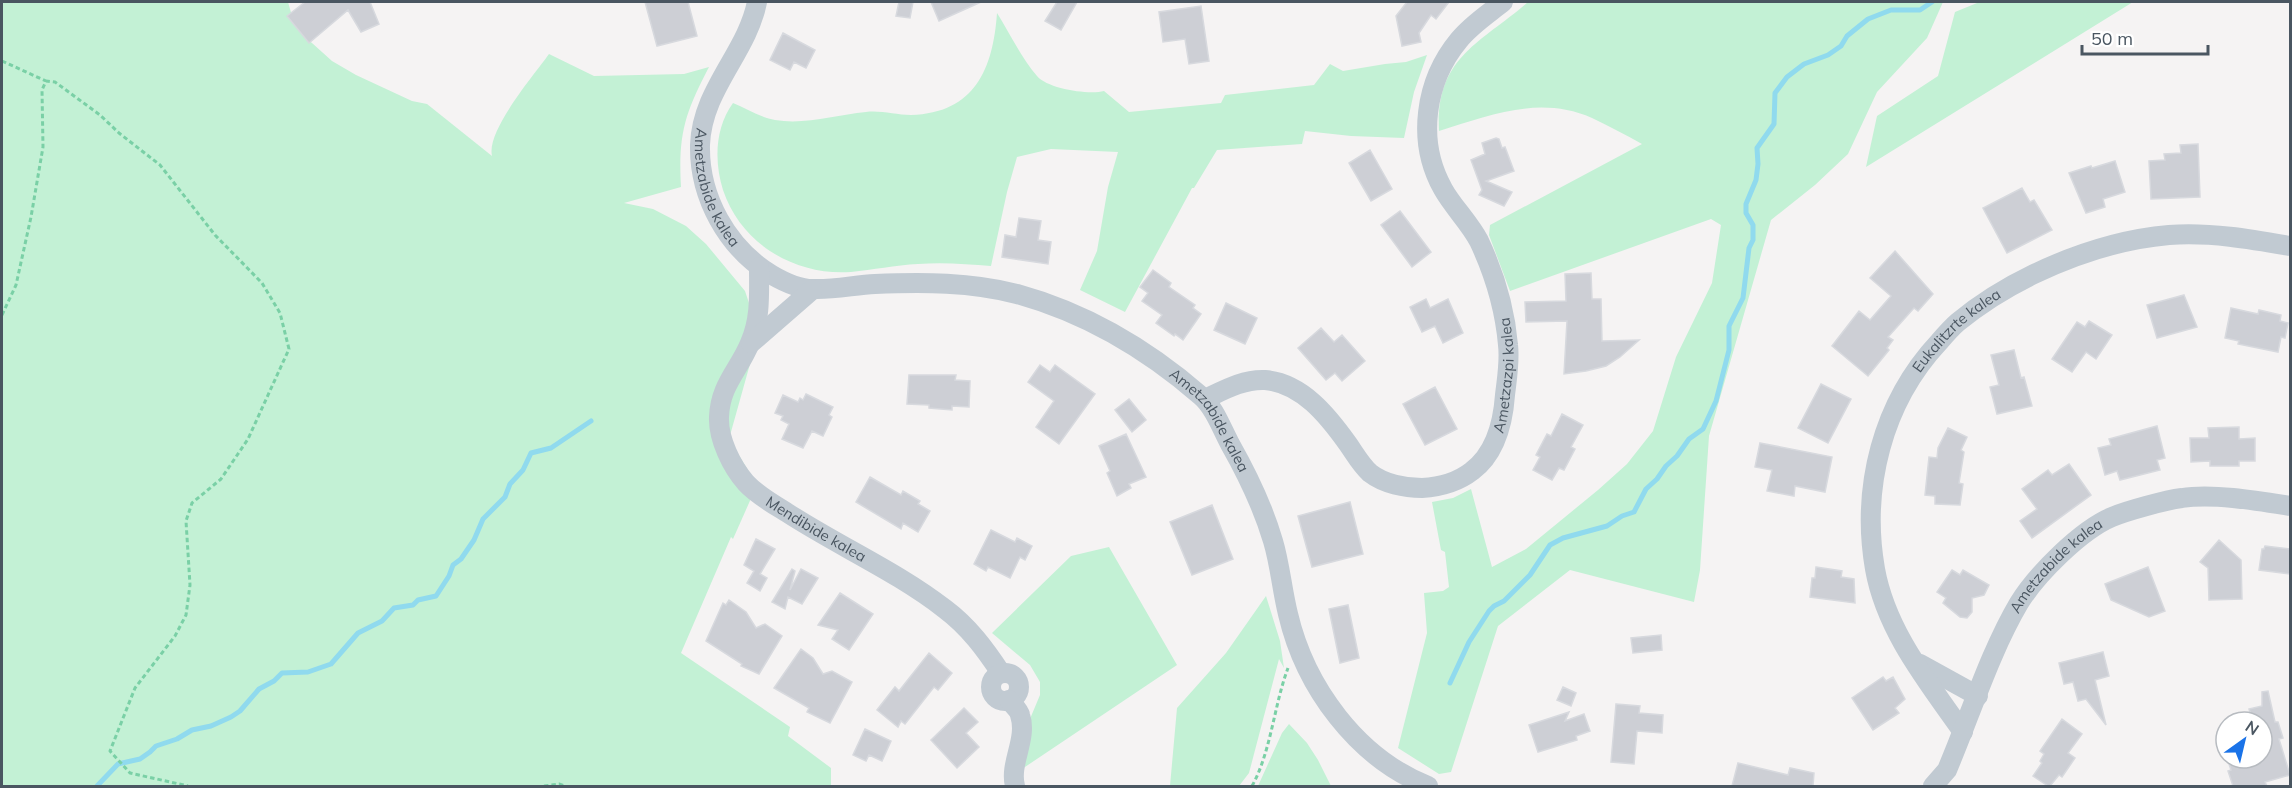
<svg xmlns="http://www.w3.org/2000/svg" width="2292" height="788" font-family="Mulish,sans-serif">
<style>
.green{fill:#c3f1d5}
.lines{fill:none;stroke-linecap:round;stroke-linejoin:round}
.stream{stroke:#90daee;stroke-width:5}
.building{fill:#cdcfd5;stroke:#d7d9de;stroke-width:1.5}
.path{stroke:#7ad0a6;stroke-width:3;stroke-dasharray:4.5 3;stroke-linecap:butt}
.minor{stroke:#c1cad2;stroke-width:20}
.labels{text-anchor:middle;stroke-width:5;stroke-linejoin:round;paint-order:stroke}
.street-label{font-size:15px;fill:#4a5661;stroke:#fff}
</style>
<rect width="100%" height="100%" fill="#f5f3f3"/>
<!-- green -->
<path class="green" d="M2,2H288L292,16L302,34L332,61L356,75L412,101L427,104L492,156C486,131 534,75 549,54L594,76L684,74L709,67C685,113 678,134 681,187L624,203L653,209L686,226L706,244L745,291L753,315L750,364L729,439L757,485L733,539L731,537L681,653L790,727L788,736L831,768V786H2Z
M1528,2H1943L1927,38L1877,92L1848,154L1815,185L1771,220L1709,436L1700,570L1694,602L1570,570L1498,626L1451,772L1439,774L1398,748L1427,633L1424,593L1443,591L1449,587L1445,552L1441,550L1432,502L1453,498L1471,489L1492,567L1526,549L1598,490L1627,464L1653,431L1676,357L1712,283L1721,225L1711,219L1510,291L1489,235L1490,225L1642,144C1626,135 1609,126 1592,118C1540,95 1490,115 1439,131C1435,57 1481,43 1528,2Z
M2017,2H2133L1866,167L1877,116L1938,76L1955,12L1977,3Z
M997,13C1009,32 1022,59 1037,76C1048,89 1089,95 1104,91L1129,112L1221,103L1225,95L1314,85L1330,64L1343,71L1385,64L1406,62L1427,55L1414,92L1404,138L1351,136L1305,131L1302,144L1217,150L1194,188H1192L1125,312L1080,290L1097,251L1108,187L1118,152L1051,149L1017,157L1007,192L991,266C967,264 942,262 918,264C895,265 873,270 851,272C795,276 741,244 723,190C714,161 715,128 733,103C746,108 761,118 775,120C805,125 836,115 866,112C880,110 896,115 911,115C975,113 993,69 997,13Z
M1109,547L1177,665L1019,771L1027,726L1040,695V682L1030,665L992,633L1071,556Z
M1266,596L1280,641L1284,668L1279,659L1249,773L1239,786H1170L1177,708L1226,653Z
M1289,724L1307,743L1318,760L1331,786H1258L1282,733Z"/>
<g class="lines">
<!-- stream -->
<path class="stream" d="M1450,683L1469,642L1489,611L1494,606L1504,601L1530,575L1550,545L1563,538L1607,526L1622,516L1634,512L1646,489L1657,479L1666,466L1677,456L1689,439L1703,429L1716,401L1729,350V326L1743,298L1749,248L1753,240V225L1746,213V204L1756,180L1758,164L1757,148L1774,124L1775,93L1787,77L1804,64L1828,55L1841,46L1847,36L1868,19L1891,10H1920L1932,2
M97,786L118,764L140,759L150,752L156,746L177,739L192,730L211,726L231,717L240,711L259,689L274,681L282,673L308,672L331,664L358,633L382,621L394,608L413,605L418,600L436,596L449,576L453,565L461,559L474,540L483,519L505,497L510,484L523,470L531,453L551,448L591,421"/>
</g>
<!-- building -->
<path class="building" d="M305,2H370L379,24L361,32L348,10L309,43L287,16Z
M645,2H688L697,36L657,46Z
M899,2H913L910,18L896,16Z
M931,2H981L939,21Z
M1057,2H1077L1061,30L1045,21Z
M1407,2H1449L1436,19L1431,15L1419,33L1421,42L1402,46L1396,16Z
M1201,6L1209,61L1189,64L1185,39L1163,42L1159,12Z
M783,33L815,50L806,68L794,62L790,70L770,60Z
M1496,138L1499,139L1502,148L1505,147L1514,171L1486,181L1512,192L1504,206L1479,195L1482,190L1471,160L1485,154L1482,143Z
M2198,144L2200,197L2151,199L2149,161L2165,160L2164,154L2181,153L2180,145Z
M1370,150L1392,189L1371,201L1349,163Z
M2115,161L2125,192L2103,199L2105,207L2086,213L2069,173L2091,166L2092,168Z
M2022,188L2030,202L2034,200L2052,230L2007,253L1983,208Z
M1400,211L1431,252L1412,267L1381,225Z
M1019,218L1041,221L1038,240L1051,242L1048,264L1002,257L1005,235L1016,237Z
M1895,251L1933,294L1918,311L1914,308L1888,337L1893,340L1887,348L1889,350L1868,376L1832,346L1859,311L1870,320L1891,296L1870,278Z
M1153,270L1171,283L1169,287L1195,305L1193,308L1201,314L1183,340L1175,334L1174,336L1156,323L1162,315L1142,301L1148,293L1140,287Z
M1591,273L1592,299H1601L1602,341L1639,340L1620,357L1606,366L1586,371L1564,374L1567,321L1526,322L1525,302L1566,301L1565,274Z
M2184,295L2197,327L2157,338L2147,305Z
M1426,299L1430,308L1448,299L1463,333L1443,343L1435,326L1422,332L1410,307Z
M1226,303L1257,318L1245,344L1214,330Z
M2231,308L2258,314L2259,310L2281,315L2280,321L2288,323L2285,338L2281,337L2278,352L2238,344L2239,341L2225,338Z
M2089,321L2112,335L2096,359L2086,352L2072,372L2052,359L2077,322L2085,327Z
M1321,328L1334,342L1342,335L1365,361L1342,381L1335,373L1326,380L1298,348Z
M2014,350L2021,378L2024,377L2032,406L1997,414L1990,387L1999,385L1991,355Z
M1040,365L1050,372L1055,365L1095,394L1059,444L1036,427L1054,401L1028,382Z
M909,375H956L955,380L970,381L969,407L952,406V410L929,408V405L907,404Z
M1821,384L1851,399L1828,443L1798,428Z
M1435,387L1457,429L1425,445L1403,404Z
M806,394L833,407L829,415L832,417L823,436L812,431L803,448L782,439L789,424L781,420L783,416L775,413L783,395L798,402L800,398L803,400Z
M1129,399L1146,420L1132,432L1115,410Z
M1562,414L1583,425L1571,447L1575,449L1564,470L1559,468L1552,480L1533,470L1540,457L1536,455L1547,434L1551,436Z
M2157,426L2165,458L2157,460L2160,470L2120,480L2117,471L2105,475L2098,448L2111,445L2109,439Z
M2239,427V439L2255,438V461H2239V466H2210V461L2191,462L2190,438H2209L2208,428Z
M1948,428L1967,437L1961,450L1964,452L1959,483L1963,484L1960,505L1935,504V496L1925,495L1929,457L1937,458L1938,448Z
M1126,434L1146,477L1129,484L1131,488L1117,496L1107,473L1110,471L1099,446Z
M1760,443L1832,457L1825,492L1795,486L1794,496L1767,491L1772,470L1755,467Z
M2069,464L2091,495L2032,538L2020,521L2037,509L2022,489L2048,470L2052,475Z
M870,477L901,495L903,491L920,501L918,504L930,511L918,532L903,523L901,529L856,502Z
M1350,502L1363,554L1312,567L1298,516Z
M1212,505L1233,559L1192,575L1170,522Z
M991,530L1015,542L1017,538L1032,546L1025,560L1020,557L1010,578L988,567L986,571L974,564Z
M756,539L775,549L760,574L767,578L760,591L747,583L754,571L744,565Z
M2219,540L2241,560L2242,599L2209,600L2208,568L2200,562Z
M2265,546L2290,549V574L2259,570L2262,549H2264Z
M1816,567L1842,571L1841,577L1854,579L1855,603L1810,597L1812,578H1815Z
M2148,567L2165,611L2149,617L2111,600L2105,584Z
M792,569L795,571L790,590L801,569L818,578L802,604L788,597L785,609L772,602Z
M1952,570L1960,575L1963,570L1989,585L1984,595L1972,598V612L1967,618L1960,617L1943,603L1946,598L1937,592Z
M840,593L873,614L849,650L832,639L838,630L818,625Z
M729,600L746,612L756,628L765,624L782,636L759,674L741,666L742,664L706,641L723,603L726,605Z
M1348,605L1359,658L1340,663L1329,609Z
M1661,635L1662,650L1633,653L1631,638Z
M801,649L813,658L823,674L832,671L852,682L830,723L807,712L809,708L774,688Z
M2103,652L2109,676L2095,680L2106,725L2086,699L2078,701L2073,682L2064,684L2059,663Z
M929,653L952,673L938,690L934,687L905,724L901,721L898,727L877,710L895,687L899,691Z
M1883,677L1886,681L1893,677L1905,699L1895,708L1899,713L1873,730L1852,698Z
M1563,687L1576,693L1571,706L1557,700Z
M2268,691L2275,722H2278L2283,738L2279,739L2290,775L2265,782L2267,786H2233L2228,771L2231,770L2229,764L2248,758H2262V722H2253L2249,709L2262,706V692Z
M1616,704L1640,706L1639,713L1663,715L1662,733L1637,731L1634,764L1611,762Z
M964,708L978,722L966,733L979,747L957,768L931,740Z
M1569,712L1565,721L1584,714L1590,731L1576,736L1577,740L1538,752L1529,725Z
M2062,719L2082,734L2068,753L2075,758L2062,777L2059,775L2050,786H2048L2033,776L2042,763L2040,761L2044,754L2040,751Z
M865,729L891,741L882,761L869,755L866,761L853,755Z
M1738,763L1788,775L1790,768L1814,773L1813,786H1732Z"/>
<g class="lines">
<!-- path -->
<path class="path" d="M2,61L46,81
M2,315L16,285L31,217L43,147L42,90L46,81L55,82L100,115L119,133L160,165L215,235L262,283L280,313L289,349L248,439L221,479L192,503L186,521L190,585L186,615L175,636L135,688L110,751L130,773L188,786
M544,786L559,784L565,786
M1252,786C1271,752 1274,705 1288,668"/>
<!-- minor -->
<g class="minor">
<path id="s1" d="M757,2C747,53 702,89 700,145C699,197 727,248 772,275C784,282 799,289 813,289C833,290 855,285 875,284C923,282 971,282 1017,294C1086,313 1148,350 1201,396C1214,407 1222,429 1230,444C1247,474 1263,507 1273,541C1280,564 1282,590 1288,614C1305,687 1357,758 1428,786"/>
<path id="s2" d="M759,267C759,293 761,318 750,343C739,370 720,385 719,417C718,439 732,467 746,483C757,495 773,504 786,512C838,546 896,571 945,609C969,627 985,649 1001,673"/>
<path d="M751,343L812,290"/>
<path id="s3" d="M1205,399C1224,390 1243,379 1265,380C1302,383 1328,416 1348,444C1355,454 1361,465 1370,473C1384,484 1405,488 1422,488C1439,487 1458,482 1472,471C1496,453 1503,423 1505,395C1507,378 1510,361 1508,345C1505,309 1494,273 1479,241C1469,222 1453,207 1443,189C1416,141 1425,81 1459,40C1471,25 1488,14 1503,2"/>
<path d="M1920,664L1978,696"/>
<circle cx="1005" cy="687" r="14"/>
<path d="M1009,700C1012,704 1019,710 1020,715C1028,739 1009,763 1015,786"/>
<path id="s4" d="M1963,732C1928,682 1886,631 1875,569C1861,488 1882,403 1939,342C1945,335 1951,328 1958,322C1981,303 2007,287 2034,274C2076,254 2122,239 2169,235C2210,232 2250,239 2290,246"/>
<path id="s5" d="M1933,786L1947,770C1970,716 1990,652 2019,603C2037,574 2081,530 2112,517C2126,511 2166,500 2182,498C2213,493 2259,501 2290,506"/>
</g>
</g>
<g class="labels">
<!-- street labels -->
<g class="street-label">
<text dy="5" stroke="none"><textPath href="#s1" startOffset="201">Ametzabide kalea</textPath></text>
<text dy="5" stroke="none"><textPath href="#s4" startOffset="452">Eukalitzrte kalea</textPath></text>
<text dy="5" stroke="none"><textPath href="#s3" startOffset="422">Ametzazpi kalea</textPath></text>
<text dy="5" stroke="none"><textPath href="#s1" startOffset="796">Ametzabide kalea</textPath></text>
<text dy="5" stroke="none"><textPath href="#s2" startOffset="315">Mendibide kalea</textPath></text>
<text dy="5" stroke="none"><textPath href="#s5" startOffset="256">Ametzabide kalea</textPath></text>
</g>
</g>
<!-- border -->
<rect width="2292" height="788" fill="none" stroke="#4a5661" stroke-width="6"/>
<!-- north arrow -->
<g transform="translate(2244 740) rotate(34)"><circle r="28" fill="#ffffff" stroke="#b7bbc0" stroke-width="1.5"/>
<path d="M0-4.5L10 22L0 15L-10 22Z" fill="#1a73e8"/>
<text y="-9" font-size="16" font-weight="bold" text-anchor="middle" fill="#4a5661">N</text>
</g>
<!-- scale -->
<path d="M2082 45v9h126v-9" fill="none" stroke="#4a5661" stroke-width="3"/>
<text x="2091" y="45" font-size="18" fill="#4a5661" stroke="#ffffff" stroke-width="4.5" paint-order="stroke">50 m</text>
</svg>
